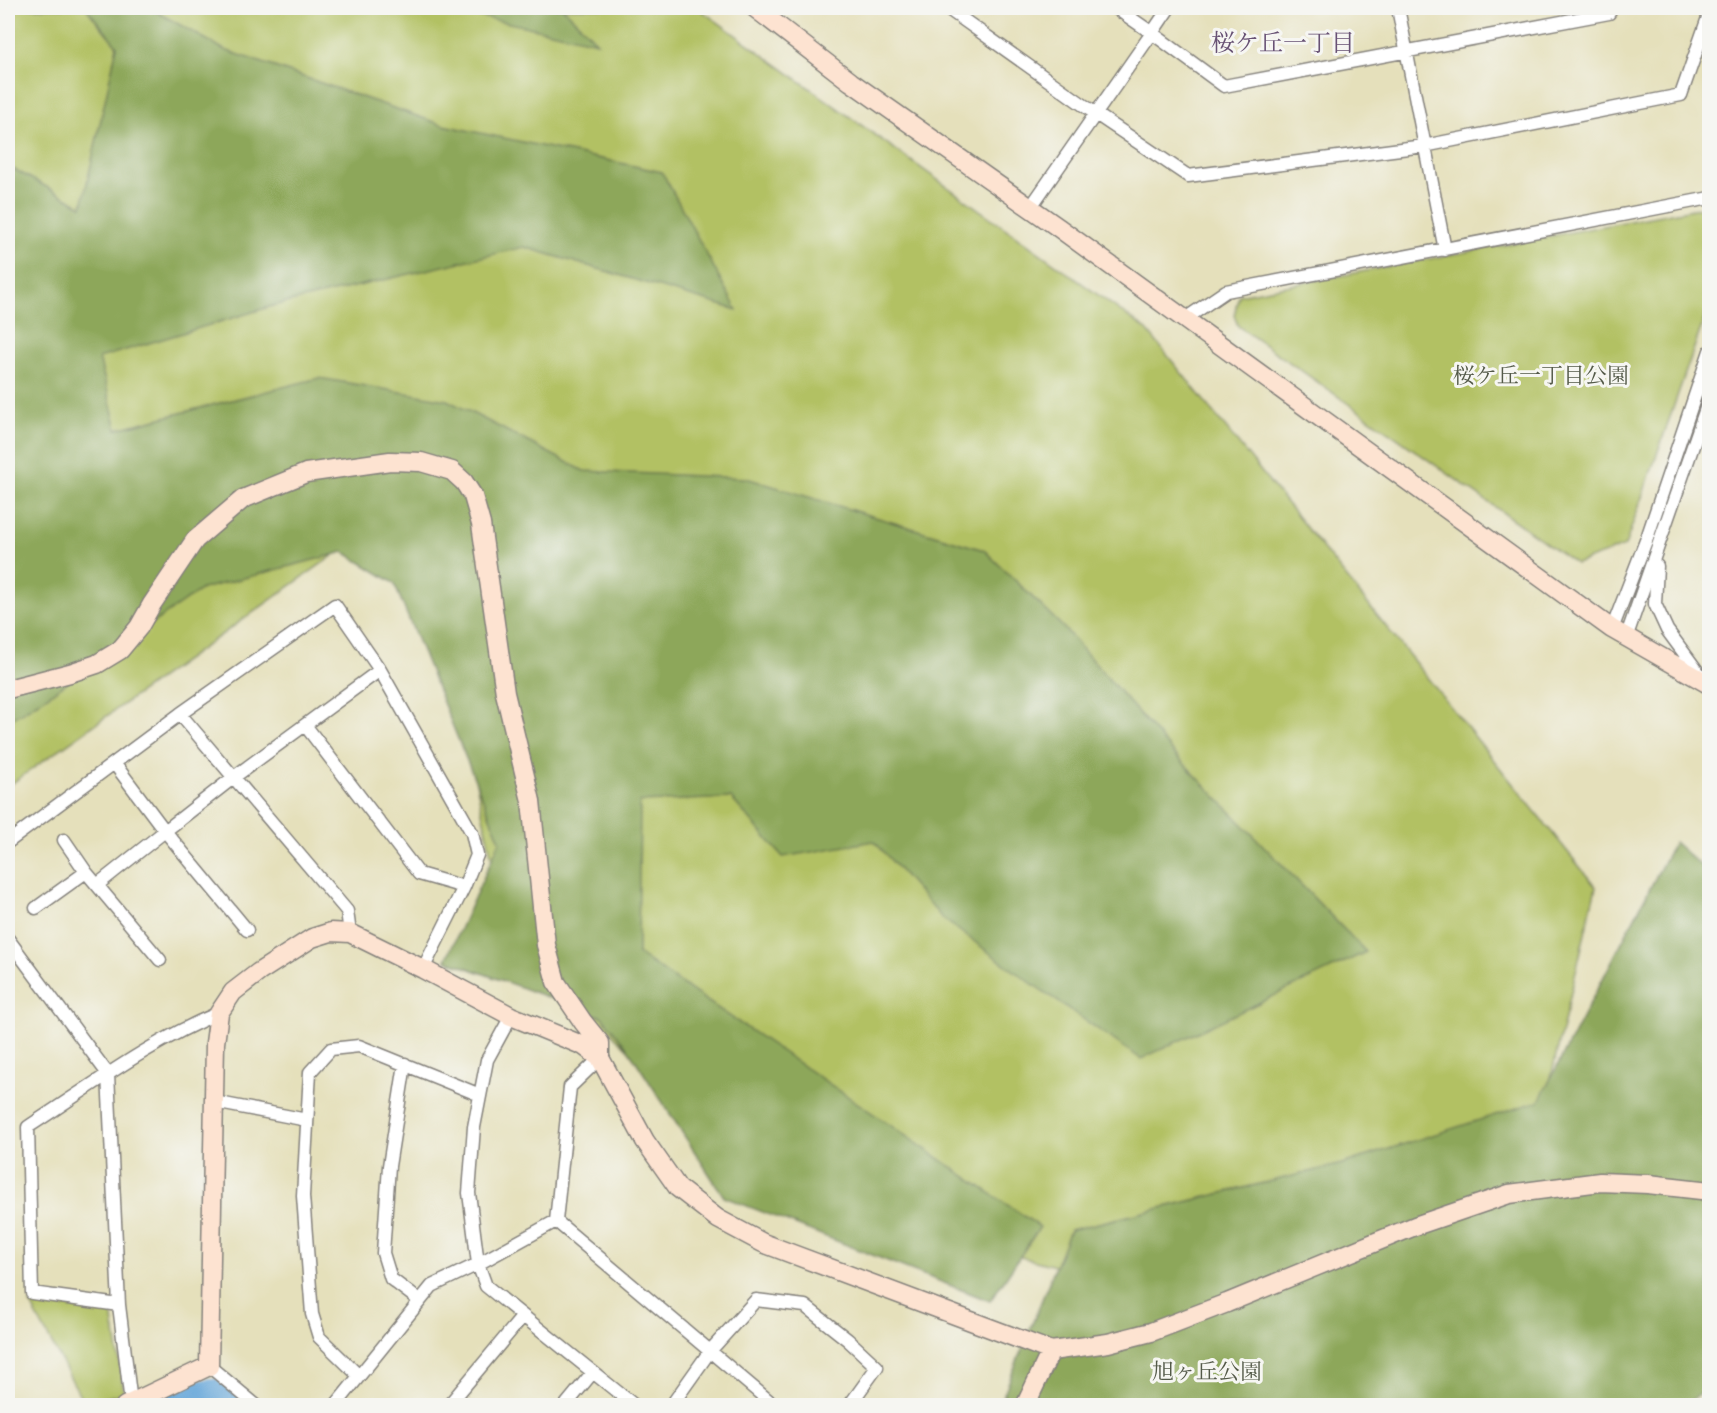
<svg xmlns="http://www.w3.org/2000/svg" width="1717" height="1413" font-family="'IM FELL DW Pica','Noto Serif JP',serif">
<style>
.green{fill:#b2c164;stroke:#6a7250;stroke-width:1.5}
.forest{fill:#8da75a;stroke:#58644a;stroke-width:1.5}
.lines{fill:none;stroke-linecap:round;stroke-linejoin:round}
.river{stroke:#65a6d9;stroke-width:28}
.street-casing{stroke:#84817b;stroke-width:15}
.secondary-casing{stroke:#84817b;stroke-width:21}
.street{stroke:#fff;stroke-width:12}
.secondary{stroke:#fde3d1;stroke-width:18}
.labels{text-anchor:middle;stroke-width:6;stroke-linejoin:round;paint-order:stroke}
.park-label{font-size:22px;fill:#545a49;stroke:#f6f6f2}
.neighbourhood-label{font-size:24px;fill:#685274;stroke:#f6f6f2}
</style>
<rect width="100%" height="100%" fill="#f6f6f2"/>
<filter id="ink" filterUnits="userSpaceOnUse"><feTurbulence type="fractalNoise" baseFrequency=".0167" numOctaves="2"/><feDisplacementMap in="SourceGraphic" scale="12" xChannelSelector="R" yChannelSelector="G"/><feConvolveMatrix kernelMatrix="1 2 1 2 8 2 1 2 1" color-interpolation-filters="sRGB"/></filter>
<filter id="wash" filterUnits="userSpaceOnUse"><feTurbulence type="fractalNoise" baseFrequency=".008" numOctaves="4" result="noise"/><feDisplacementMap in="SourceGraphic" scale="24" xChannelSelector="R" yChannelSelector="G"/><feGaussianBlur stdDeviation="1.35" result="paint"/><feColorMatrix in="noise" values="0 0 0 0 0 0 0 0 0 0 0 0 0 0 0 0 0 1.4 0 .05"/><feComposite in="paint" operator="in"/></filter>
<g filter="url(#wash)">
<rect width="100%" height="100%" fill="#e5e0bb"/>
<!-- green -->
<path class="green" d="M8,8H698L1147,330L1596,887L1534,1149L1105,1279L773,1193L506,929L436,587L368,531L8,786Z
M1709,206V305L1625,546L1576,564L1238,326L1234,315L1239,295Z
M30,1303L112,1312L124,1393L84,1403Z"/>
<!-- forest -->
<path class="forest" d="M86,8H150L225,50L443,125L662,172L737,310L524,247L273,306L99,358L117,429L319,378L447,400L584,471L746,478L984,550L1063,627L1171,750L1366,952L1141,1059L1021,976L942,918L874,841L783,857L731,798L640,802L638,954L1040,1227L990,1301L724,1197L626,1046L602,1017L446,960L500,841L394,583L344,552L202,589L40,701L8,721V166L82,206L117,46Z
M449,8H563L597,42L459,12Z
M1674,842L1709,873V1388L1684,1406H999L1070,1230L1342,1164L1539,1101Z"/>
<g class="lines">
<!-- river -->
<path class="river" d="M166,1406L190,1395L212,1392L232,1402"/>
</g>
</g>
<g filter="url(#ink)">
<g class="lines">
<defs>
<path id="street" d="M947,8L1096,114L1188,176L1424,146L1681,95L1710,12
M1116,8L1152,33L1169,8
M1398,8L1445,250
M1030,208L1152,33L1224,86L1609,13L1611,8
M1185,319L1226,291L1710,198
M1657,566L1655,604L1667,630L1701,676
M1612,629L1647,538L1710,351
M1626,638L1710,397
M180,714L347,911L350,933
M305,725L419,874L464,887
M114,763L165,831L234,777L380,670
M64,840L86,872L160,960
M8,842L180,714L335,605L380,670L472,833L477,855L464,887L423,969
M97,885L165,831L247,930
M36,908L86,872
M8,939L108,1074L119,1305
M511,1016L487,1060L474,1127L469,1193L478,1264L486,1286L635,1406
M600,1058L570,1087L556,1221L775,1406
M405,1064L389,1166L383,1253L391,1279L420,1301
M214,1102L307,1120
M209,1366L257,1406
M359,1376L319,1337L312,1314L303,1196L310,1072L331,1049L359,1046L480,1095
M131,1403L119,1305L32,1293L28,1127C90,1087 151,1041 219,1013
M335,1406L432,1286L478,1264L556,1221
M448,1406L523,1316
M565,1406L593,1372
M671,1406L710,1351L756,1300L805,1306L848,1340L877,1367L849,1406"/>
<path id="secondary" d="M755,8L851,82L1059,228L1612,629L1710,685
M8,689L70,673L97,664L120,650L139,627L152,604L195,540L243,499L306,473L390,461L421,462L452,471L464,482L473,496L481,524L505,693L531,801L546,945L556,982L583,1022L600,1043V1058
M125,1406L209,1366L215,1043L219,1013L233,992L259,972L312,938L331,932L350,933L423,969L511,1016L584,1046L600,1058L645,1141L678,1188L718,1219L763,1243L1051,1351L1108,1343L1151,1332L1227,1303L1415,1226L1509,1194L1600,1182L1648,1184L1710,1191
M1025,1406L1051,1351"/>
</defs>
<!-- street casing -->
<use href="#street" class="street-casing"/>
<!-- secondary casing -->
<use href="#secondary" class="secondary-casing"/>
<!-- street -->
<use href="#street" class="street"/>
<!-- secondary -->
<use href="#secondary" class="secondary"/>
</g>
</g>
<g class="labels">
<!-- park labels -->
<g class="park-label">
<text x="1541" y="383">桜ケ丘一丁目公園</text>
<text x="1207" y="1379">旭ヶ丘公園</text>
</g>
<!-- neighbourhood labels -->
<g class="neighbourhood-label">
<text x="1283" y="51">桜ケ丘一丁目</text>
</g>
</g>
<!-- margin -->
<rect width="1717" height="1413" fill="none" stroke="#f6f6f2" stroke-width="30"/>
</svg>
